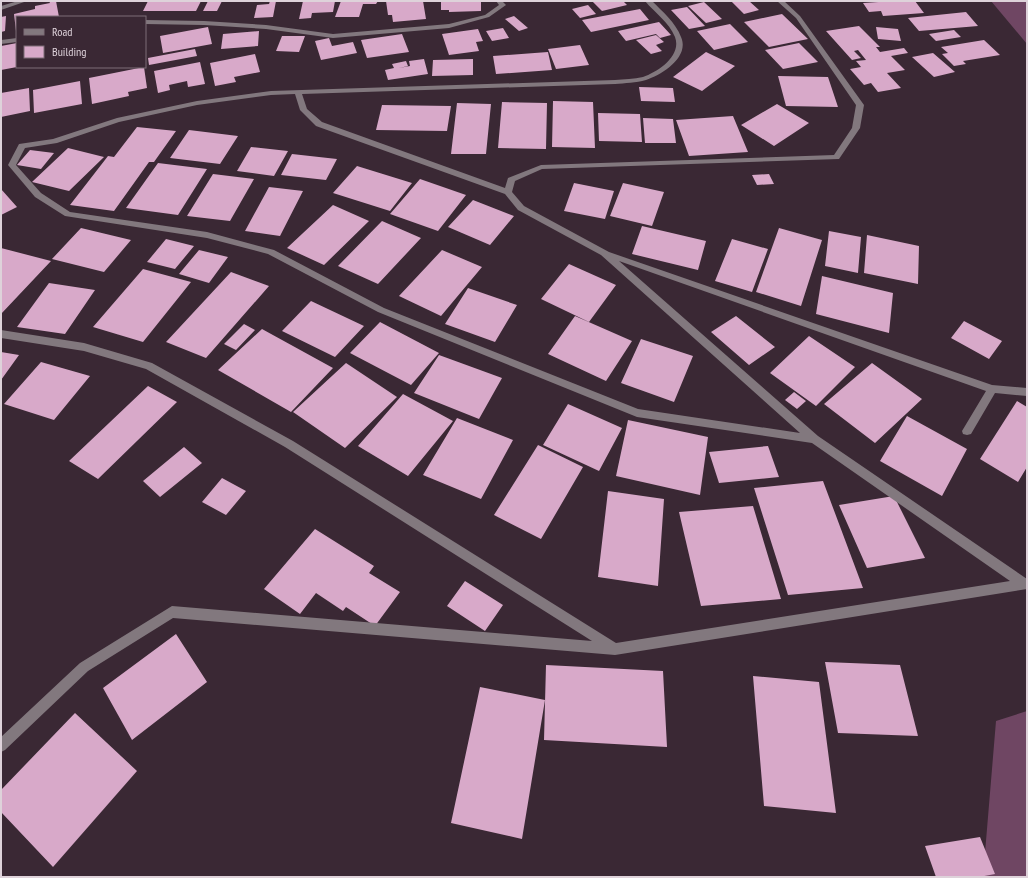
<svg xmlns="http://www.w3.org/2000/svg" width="1028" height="878" font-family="'PT Sans Narrow',sans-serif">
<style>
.forest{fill:#6f4663}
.building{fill:#d8a9c9}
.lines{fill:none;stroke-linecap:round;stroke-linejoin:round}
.minor{fill:#82787e;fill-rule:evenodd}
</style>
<rect width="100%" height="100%" fill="#3a2834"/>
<!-- forest -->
<path class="forest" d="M991,1H1027V44Z
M1027,711V877H983L996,721Z"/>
<!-- building -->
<path class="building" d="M49,1H56L59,17H17L16,31L14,14L35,9V6L50,3Z
M148,1H201L196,11H143Z
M208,1H222L217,11H203Z
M270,1H276L273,17L254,18L257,5L269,4Z
M303,1H335L333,12L312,13L311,18L299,19Z
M341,1H378L376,4H363L359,17H335Z
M386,1H423L426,19L393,22L392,15H388Z
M441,1H481V11L449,12V10H441Z
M592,1H623L627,5L602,11Z
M731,1H749L759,10L744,14Z
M894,1H915L924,13L883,16L881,11L869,12L863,3Z
M704,2L722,19L706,23L688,6Z
M588,5L596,14L580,18L572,9Z
M687,7L705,26L689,29L671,10Z
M640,9L649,20L591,32L582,20Z
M966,12L978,26L919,31L908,18Z
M782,14L808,39L769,47L744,22Z
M6,16L5,31L1,32V17Z
M514,16L528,28L519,31L505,19Z
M659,22L671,35L660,38L656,34L626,41L618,31Z
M730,24L748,42L714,50L697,31Z
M859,26L880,47H876L880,52L904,48L908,53L891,56L905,70L887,73L901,88L878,92L871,83L864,85L850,69L861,67L856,61L866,60L858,50L854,51L861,58L852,60L826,31Z
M208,27L212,44L163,53L160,36Z
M876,27L898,29L901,41L878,39Z
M503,28L509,38L492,41L486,31Z
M478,29L483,41L476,42L479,51L449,55L442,34Z
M954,30L961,37L936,41L929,34Z
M259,31L258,46L221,49L223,34Z
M402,34L409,52L367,58L361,40Z
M656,35L664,42L656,45L662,51L651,54L636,40Z
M282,36H305L299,52L276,51Z
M329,38L332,46L353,42L357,53L321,60L315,41Z
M984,40L1000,55L963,61L966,64L954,66L942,54L948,53L941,47Z
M17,43V67L1,70V46Z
M799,43L818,62L783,69L765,50Z
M580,45L589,65L556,69L548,49Z
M195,49L197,56L149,65L148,58Z
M548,52L552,70L496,74L493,56Z
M706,52L735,66L702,91L673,77Z
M933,53L955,72L934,77L912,57Z
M255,54L260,72L234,77L236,82L215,86L210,63Z
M424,59L428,74L388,80L385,70L394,68L392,64L406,61L408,66L399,68L410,66L409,61Z
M473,59V75L432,76L433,60Z
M200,62L205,84L188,87L187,81L169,85L170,90L158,93L154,71Z
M144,67L147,88L128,92L129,96L92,104L89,78Z
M778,76L828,77L838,107L786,106Z
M80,81L82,104L34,113L33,90Z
M639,87L673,88L675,102L641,101Z
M29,88L30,111L1,117V93Z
M553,101L593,102L595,148L552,147Z
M502,102L547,103L546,149L498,148Z
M457,103L491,104L486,154H451Z
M777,104L809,123L774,146L741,125Z
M382,105L451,106L447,131L376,130Z
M598,113L640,114L642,142L599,141Z
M733,116L748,152L689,156L676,120Z
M643,118L673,119L676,143H645Z
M137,127L176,131L154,162H149L114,211L70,205L108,156L114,157Z
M189,130L238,136L220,164L170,158Z
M251,147L288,151L274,176L237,171Z
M68,148L104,157L69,191L32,182Z
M30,150L54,153L41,169L17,165Z
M292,154L337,159L326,180L281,175Z
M158,163L207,169L178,215L126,208Z
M357,166L412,183L390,211L333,193Z
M213,174L254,179L230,221L187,216Z
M769,174L774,184L757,185L752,175Z
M420,179L466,195L438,231L390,214Z
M574,183L614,191L605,219L564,211Z
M623,183L664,192L652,226L610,216Z
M269,187L303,191L280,236L245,231Z
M1,189L17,207L1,215Z
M473,200L514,216L490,245L448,227Z
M333,205L369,221L324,265L287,248Z
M382,221L421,238L378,284L338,266Z
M642,226L706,241L698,270L632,254Z
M81,228L131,240L104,272L52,259Z
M779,228L822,240L801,306L756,292Z
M829,231L861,237L858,273L825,266Z
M867,235L919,246L918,284L864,273Z
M166,239L194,246L175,269L147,262Z
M732,239L768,249L752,292L715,281Z
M1,248L51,261L1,314Z
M199,250L228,257L209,283L179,274Z
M442,250L482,267L441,316L399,296Z
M569,264L616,285L589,322L541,299Z
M143,269L191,282L143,342L93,327Z
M231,272L269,286L206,358L166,342Z
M822,276L893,293L889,333L816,314Z
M49,283L95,290L65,334L17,327Z
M468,288L517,305L495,342L445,324Z
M311,301L364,326L335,357L282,331Z
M575,316L632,341L606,381L548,354Z
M736,316L775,347L749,365L711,332Z
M964,321L1002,341L989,359L951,338Z
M380,322L439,353L411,385L350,353Z
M244,324L255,330L236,350L224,344Z
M262,329L333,368L291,412L218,370Z
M809,336L855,367L816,406L770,373Z
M641,339L693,356L674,402L621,383Z
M1,352L19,355L1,380Z
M439,355L502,378L479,419L414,393Z
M41,362L90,376L54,420L4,404Z
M346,363L397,397L345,448L293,412Z
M872,363L922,399L875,443L824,404Z
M148,386L177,402L98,479L69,461Z
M794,392L806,401L797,409L785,400Z
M403,394L453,421L408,476L358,446Z
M1017,401L1027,407V467L1018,482L980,459Z
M568,404L622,428L599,471L543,445Z
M907,416L967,449L942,496L880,461Z
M457,418L513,440L481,499L423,475Z
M628,420L708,437L700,495L616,476Z
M538,445L583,467L541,539L494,515Z
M768,446L779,477L719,483L709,452Z
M184,447L202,463L160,497L143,481Z
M222,478L246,491L226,515L202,502Z
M823,481L863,588L788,595L754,488Z
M608,491L664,499L658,586L598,577Z
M894,496L925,558L867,568L839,505Z
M753,506L781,599L701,606L679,512Z
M315,529L374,566L369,573L400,592L375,626L346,607L343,611L316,593L300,614L264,589Z
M465,581L503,605L485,631L447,606Z
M176,634L207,682L132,740L103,688Z
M825,662L900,665L918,736L838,733Z
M546,665L663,671L667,747L544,740Z
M753,676L819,682L836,813L764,806Z
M480,687L545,700L522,839L451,823Z
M75,713L137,771L53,867L1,812V790Z
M980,837L995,874L979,877H936L925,846Z"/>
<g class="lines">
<!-- minor -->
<path class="minor" d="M18,1H27L1,10V6Z
M496,1H502L506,5L489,17L449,28L333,38L266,29L204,25L145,24V20L204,21L266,25L333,34L449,24L485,15L499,5Z
M645,1H652C662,11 676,23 681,37C690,57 662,75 646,80C636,83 625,83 615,84L302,94L307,109L322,122L505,188L508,178L541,165L834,155L852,128L856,105L796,18L777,1H784L800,16L864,105L860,128L839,159L542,169L515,181L512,192L524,206L609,252L992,385L1027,388V396L995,393L971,434L967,435L963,434L962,431L986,391L619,261L818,436L1027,579V589L615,655L173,618L88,671L5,750L1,752V737L80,663L172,606L592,641L285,447L146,369L84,351L1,338V330L84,343L152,363L293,441L616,643L1010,581L812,443L637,417L378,312L268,254L207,238L65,216L35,197L8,165L19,144L53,139L117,118L197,101L271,91L615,80C624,79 634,79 643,77C658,72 682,56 675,37C669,22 655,13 645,1ZM295,94L300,110L316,126L505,194L518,210L601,255L800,433L638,409L384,308L274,250L207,232L70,212L41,193L16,165L25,148L57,143L119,122L197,105L271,95Z
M17,38V42L1,44V40Z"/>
</g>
<!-- border -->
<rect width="1028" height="878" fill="none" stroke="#ded2da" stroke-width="4"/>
<!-- legend -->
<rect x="16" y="16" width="130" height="52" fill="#3a2834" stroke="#7c6c76"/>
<rect x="24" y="29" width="20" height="6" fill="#82787e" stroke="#7c6c76"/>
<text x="52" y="36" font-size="12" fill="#ded2da">Road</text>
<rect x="24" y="46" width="20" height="12" fill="#d8a9c9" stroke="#7c6c76"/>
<text x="52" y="56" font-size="12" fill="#ded2da">Building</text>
</svg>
